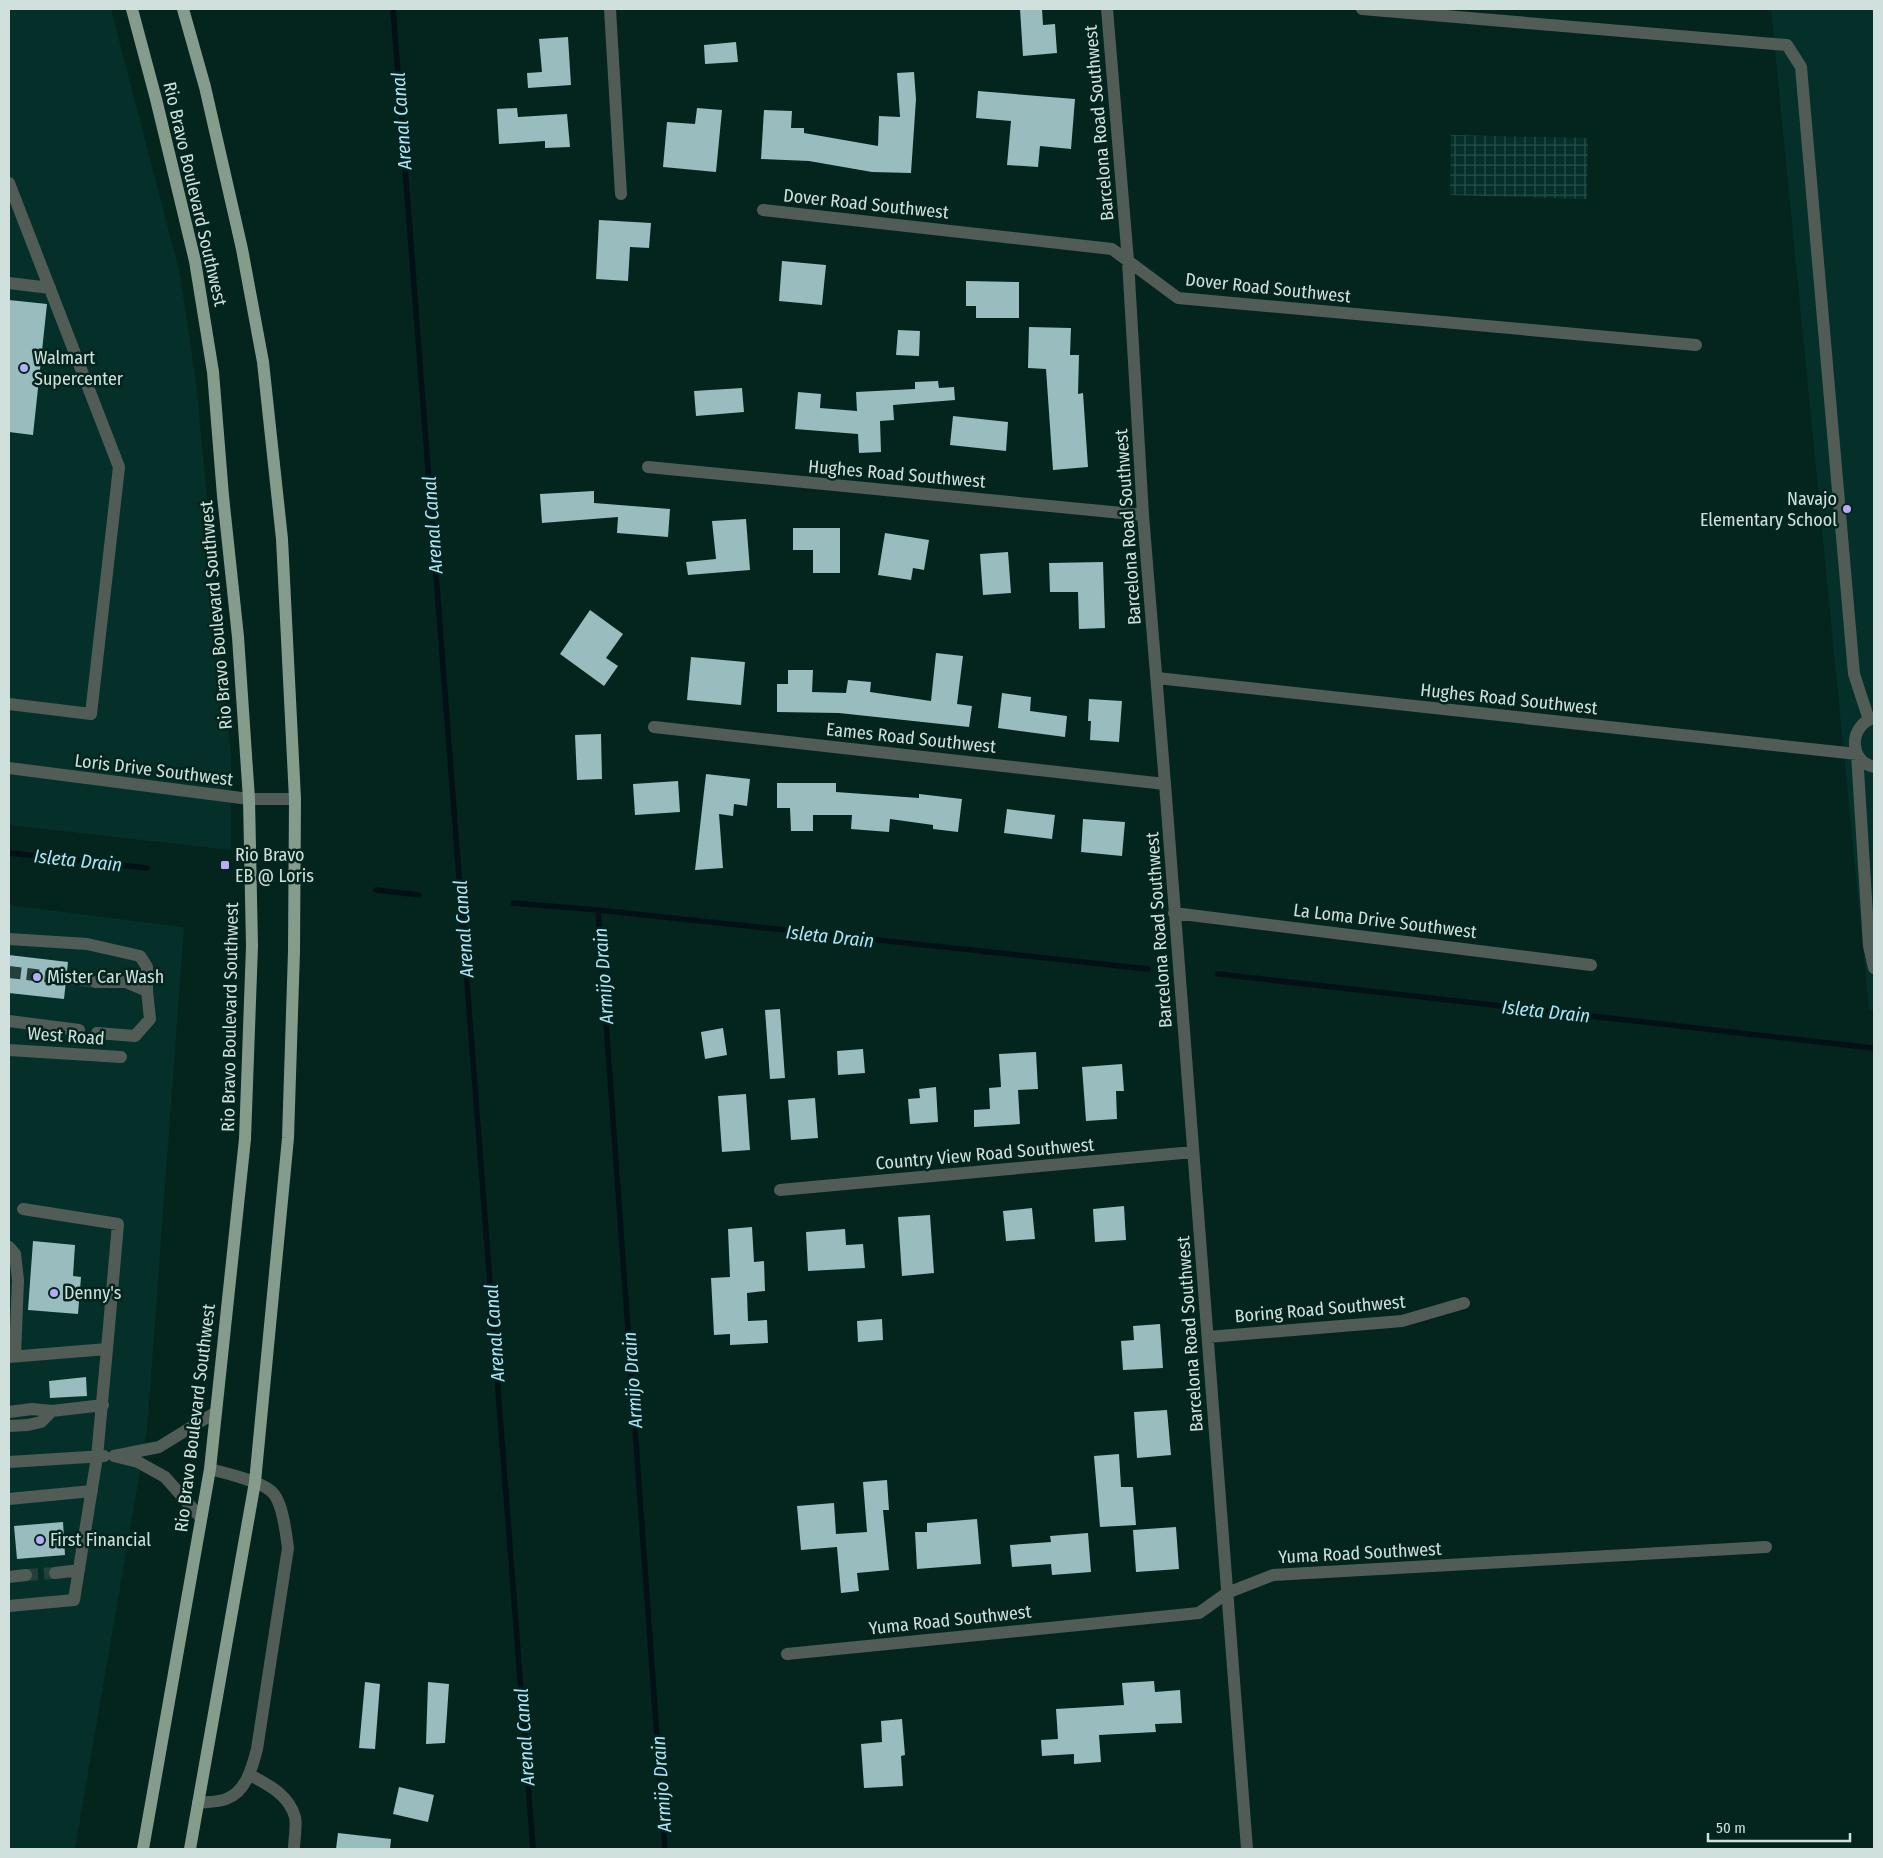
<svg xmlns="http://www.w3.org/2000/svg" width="1883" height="1858" font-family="'Fira Sans Condensed',sans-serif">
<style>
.built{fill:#043029}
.industrial{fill:url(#industrial-grid)}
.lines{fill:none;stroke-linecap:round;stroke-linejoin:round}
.stream{stroke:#031117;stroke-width:5.5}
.building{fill:#99bcbf}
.minor-tunnel{stroke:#23403b;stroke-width:12;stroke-dasharray:12 6;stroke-linecap:butt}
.minor{stroke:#525c56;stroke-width:12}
.major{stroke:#859c8d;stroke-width:12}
.poi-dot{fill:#b8abf7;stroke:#04241e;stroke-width:2}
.labels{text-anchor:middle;stroke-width:5;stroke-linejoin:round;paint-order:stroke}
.street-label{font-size:18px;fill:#d0e1dd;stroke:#04241e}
.poi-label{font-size:18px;fill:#d0e1dd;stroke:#04241e;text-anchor:start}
.water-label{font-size:19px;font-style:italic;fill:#afe3f8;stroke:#04241e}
</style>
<defs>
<pattern id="industrial-grid" width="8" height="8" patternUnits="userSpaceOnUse" patternTransform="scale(1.25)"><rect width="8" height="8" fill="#043029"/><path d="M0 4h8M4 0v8" fill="none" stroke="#284e48"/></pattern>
</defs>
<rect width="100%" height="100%" fill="#04241e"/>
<!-- built -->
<path class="built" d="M9,9H111L180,274L196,381L231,757V850L9,825Z
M1771,9H1874V1010H1869Z
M9,905L184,927L147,1431L75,1849H9Z"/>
<!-- industrial -->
<path class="industrial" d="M1451,135L1588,138L1587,199L1450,195Z"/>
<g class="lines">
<!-- stream -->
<path class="stream" d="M393,9L533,1849
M9,853L147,868
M376,890L419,895
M513,903L598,910L1148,969
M598,910L665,1849
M1218,974L1874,1048"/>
</g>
<!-- building -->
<path class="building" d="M1020,9H1042L1043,25L1055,24L1057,53L1023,56Z
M568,37L571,85L528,88L527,73L542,72L539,39Z
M736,42L738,62L705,64L704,45Z
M914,72L916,99L911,173L872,172L809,161L761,159L764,110L792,111L791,128H804V133L878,146L879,116L900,117L897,73Z
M978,91L1075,99L1071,149L1040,146L1038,167L1007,165L1011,121L976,118Z
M517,108L518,117L567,114L570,147L545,148V141L499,144L497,109Z
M697,108L722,110L716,172L663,167L667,122L695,124Z
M599,220L651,223L649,248L630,247L628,281L596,279Z
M782,261L826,265L822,305L779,301Z
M966,281L1019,282V318H976V306H966Z
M9,300L47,304L33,435L9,432Z
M1029,327L1071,328L1070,355H1079L1078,394L1083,393L1088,467L1053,470L1046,369L1028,368Z
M898,330L920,331L919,356L896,355Z
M938,381L939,388L954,387L955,400L893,405L894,420L880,421L881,452L859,453L858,434L795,429L798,392L821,394L820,408L857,411L856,392L915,389V382Z
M742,388L744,412L696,416L694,391Z
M953,416L1008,422L1006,451L950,445Z
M594,491V503L670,509L668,537L617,533L618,517L542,523L540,494Z
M746,519L750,570L688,575L686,562L716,559L712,521Z
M793,528H840V573H813V550H793Z
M885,533L929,540L924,570L913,568L911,580L878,575Z
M1008,552L1011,593L983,595L980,554Z
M1103,562L1105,628L1079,629L1078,592H1050L1049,563Z
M590,610L623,634L606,658L618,666L604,686L560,654Z
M936,653L963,656L957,704L972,706L969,727L839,713L777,712V684H788V670H813L812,692L846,693L848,680L871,682L870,692L931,701Z
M691,657L745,662L741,705L687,700Z
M1002,693L1031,697L1030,711L1067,716L1065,737L998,728Z
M1089,699L1122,701L1119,742L1090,740L1091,721H1088Z
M601,734L602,779L577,780L575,735Z
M706,774L750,779L747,806L734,804L733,816L719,814L723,868L695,870Z
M678,781L680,812L635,815L633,784Z
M777,783H836V792L919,798V794L962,799L958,832L933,829V825L890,819L889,832L851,829L852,815H813V831H791L790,808H777Z
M1007,809L1055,815L1052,839L1004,833Z
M1083,819L1125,822L1122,856L1081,852Z
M9,955L68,962L64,999L9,993Z
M780,1009L785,1078L770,1079L765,1010Z
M723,1028L727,1055L705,1059L701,1032Z
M863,1049L865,1073L838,1075L837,1051Z
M1036,1052L1038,1089L1018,1090L1020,1124L974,1127V1110L990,1109L989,1088L1001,1087L999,1054Z
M1122,1064L1124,1091H1116L1117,1119L1086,1121L1082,1067Z
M936,1087L938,1122L910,1124L908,1099L920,1098L919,1089Z
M746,1094L750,1150L722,1152L718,1096Z
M815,1098L818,1138L791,1140L788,1100Z
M1124,1206L1126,1240L1095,1242L1093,1209Z
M1032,1208L1035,1239L1006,1241L1003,1211Z
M930,1215L934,1273L902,1276L898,1217Z
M752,1227L754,1262L764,1261L765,1291L747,1293L748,1321L767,1320L768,1343L730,1345V1334L714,1335L711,1278L730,1277L728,1229Z
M845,1229L846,1245L863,1244L865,1268L808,1271L806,1232Z
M33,1241L75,1245L73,1276L81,1277L78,1314L28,1310Z
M882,1319L883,1340L858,1342L857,1321Z
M1160,1324L1163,1368L1123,1370L1121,1341L1134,1340L1133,1326Z
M86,1377L87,1396L50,1398L49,1381Z
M1167,1410L1171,1455L1137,1458L1134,1412Z
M1119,1454L1121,1487H1133L1136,1525L1100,1527L1094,1456Z
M887,1480L889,1510H883L889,1570L857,1573L859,1591L841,1593L837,1547L801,1550L797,1506L834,1503L836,1534L867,1532L863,1482Z
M977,1519L981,1564L917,1569L915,1532H927V1523Z
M63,1522L65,1555L17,1559L14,1526Z
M1176,1527L1179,1569L1136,1572L1133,1530Z
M1088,1533L1091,1572L1052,1575L1051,1564L1012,1567L1010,1545L1051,1542L1050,1536Z
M1154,1681L1155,1692L1180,1690L1182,1723L1155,1724L1156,1732L1099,1735L1101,1762L1074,1764V1754L1042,1756L1041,1740L1058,1739L1056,1709L1124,1705L1122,1683Z
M365,1682L380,1684L375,1749L359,1748Z
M428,1682L449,1684L445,1743L426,1744Z
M902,1719L905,1755L901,1756L903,1786L864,1788L861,1744L882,1742L881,1721Z
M399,1787L434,1795L428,1822L393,1814Z
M338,1833L391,1839L390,1849H336Z"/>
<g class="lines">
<!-- minor-tunnel -->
<path class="minor-tunnel" d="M9,972L95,982
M26,1575L55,1573"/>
<!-- minor -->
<path class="minor" d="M610,9L621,194
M1107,9L1128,261L1143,515L1165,784L1247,1849
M1362,9L1787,45L1801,67L1854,674L1869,720
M9,183L119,467L91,714L9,704
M763,210L1112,249L1178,298L1696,345
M9,283L50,288
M648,467L1143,515
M1157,678L1857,754L1869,946L1874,968
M1874,718C1849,725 1848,761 1874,767
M654,727L1165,784
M9,768L249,799H295
M1174,913L1591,965
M9,939L87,944L140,956L147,967V991
M95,982H126L147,991L150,1019L135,1036L97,1033
M9,1021L79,1030
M9,1050L121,1057
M780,1190L1193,1152
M23,1209L118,1224L107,1349
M9,1247L15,1254L18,1280L15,1356
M1208,1337L1402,1321L1464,1303
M9,1357L107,1349L97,1457L74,1600L9,1606
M9,1412L32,1409L52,1411
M9,1426L28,1425L41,1422L52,1411L103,1405
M9,1462L104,1456
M9,1499L92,1491
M201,1518L165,1477L138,1462L114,1456L159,1447L216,1412
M55,1573L79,1570
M9,1577L26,1575
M787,1654L1199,1613L1227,1593L1273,1575L1766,1547
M250,1775C269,1785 289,1795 295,1817C297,1826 294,1840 294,1849
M198,1803C207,1802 218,1802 226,1799C246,1792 252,1768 257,1749L288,1548C286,1534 283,1502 272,1492C261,1481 225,1473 210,1469"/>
<!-- major -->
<path class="major" d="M132,9L156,99L195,261L213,372L223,496L238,637L249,799L252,946L245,1139L210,1469L143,1849
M183,9L205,87L242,249L263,362L282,539L295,799L294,951L288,1138L255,1482L190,1849"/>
</g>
<!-- markers -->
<g class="poi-dot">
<circle cx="24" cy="368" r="5"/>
<circle cx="1847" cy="509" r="5"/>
<rect x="220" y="860" width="10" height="10" rx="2.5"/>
<circle cx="37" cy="977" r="5"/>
<circle cx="54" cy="1293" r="5"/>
<circle cx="40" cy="1540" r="5"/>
</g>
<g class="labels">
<!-- street labels -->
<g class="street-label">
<text transform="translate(1099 123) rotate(-95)" y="6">Barcelona Road Southwest</text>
<text transform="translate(195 194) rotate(77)" y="6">Rio Bravo Boulevard Southwest</text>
<text transform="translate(866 204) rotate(6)" y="6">Dover Road Southwest</text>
<text transform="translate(1268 288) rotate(6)" y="6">Dover Road Southwest</text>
<text transform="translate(897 474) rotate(5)" y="6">Hughes Road Southwest</text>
<text transform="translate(1128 527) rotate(-94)" y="6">Barcelona Road Southwest</text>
<text transform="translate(216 615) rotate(-95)" y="6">Rio Bravo Boulevard Southwest</text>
<text transform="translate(1509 699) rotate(6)" y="6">Hughes Road Southwest</text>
<text transform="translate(911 738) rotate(6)" y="6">Eames Road Southwest</text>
<text transform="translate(154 770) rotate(7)" y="6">Loris Drive Southwest</text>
<text transform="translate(1385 921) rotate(7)" y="6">La Loma Drive Southwest</text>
<text transform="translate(1159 930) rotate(-94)" y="6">Barcelona Road Southwest</text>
<text transform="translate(230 1017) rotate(-89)" y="6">Rio Bravo Boulevard Southwest</text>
<text transform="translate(66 1036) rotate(4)" y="6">West Road</text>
<text transform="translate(985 1154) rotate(-5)" y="6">Country View Road Southwest</text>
<text transform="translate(1320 1309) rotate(-5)" y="6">Boring Road Southwest</text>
<text transform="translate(1190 1334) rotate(-94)" y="6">Barcelona Road Southwest</text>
<text transform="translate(195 1418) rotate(-83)" y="6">Rio Bravo Boulevard Southwest</text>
<text transform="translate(1360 1553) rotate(-3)" y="6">Yuma Road Southwest</text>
<text transform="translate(950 1620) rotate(-6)" y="6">Yuma Road Southwest</text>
</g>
<!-- poi labels -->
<g class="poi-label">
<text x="34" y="364">Walmart<tspan x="34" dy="21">Supercenter</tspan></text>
<text x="1837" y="505" text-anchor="end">Navajo<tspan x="1837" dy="21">Elementary School</tspan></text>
<text x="235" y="861">Rio Bravo<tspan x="235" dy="21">EB @ Loris</tspan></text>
<text x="47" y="983">Mister Car Wash</text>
<text x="64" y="1299">Denny's</text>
<text x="50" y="1546">First Financial</text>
</g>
<!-- water labels -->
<g class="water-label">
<text transform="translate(401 121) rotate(-94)" y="7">Arenal Canal</text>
<text transform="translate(432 525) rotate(-94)" y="7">Arenal Canal</text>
<text transform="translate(78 860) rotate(6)" y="7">Isleta Drain</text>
<text transform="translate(463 929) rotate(-94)" y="7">Arenal Canal</text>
<text transform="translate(830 936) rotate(6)" y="7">Isleta Drain</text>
<text transform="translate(603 976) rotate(-94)" y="7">Armijo Drain</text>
<text transform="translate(1546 1011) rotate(6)" y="7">Isleta Drain</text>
<text transform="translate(494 1333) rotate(-94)" y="7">Arenal Canal</text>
<text transform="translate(632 1380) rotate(-94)" y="7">Armijo Drain</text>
<text transform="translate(524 1737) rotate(-94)" y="7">Arenal Canal</text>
<text transform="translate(661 1784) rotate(-94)" y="7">Armijo Drain</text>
</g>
</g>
<!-- border -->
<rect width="1883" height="1858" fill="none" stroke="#d0e1dd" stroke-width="20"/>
<!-- scale -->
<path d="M1708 1833v8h142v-8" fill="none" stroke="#d0e1dd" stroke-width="2.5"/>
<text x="1716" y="1833" font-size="15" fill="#d0e1dd" stroke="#04241e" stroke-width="4" paint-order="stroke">50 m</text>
</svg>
